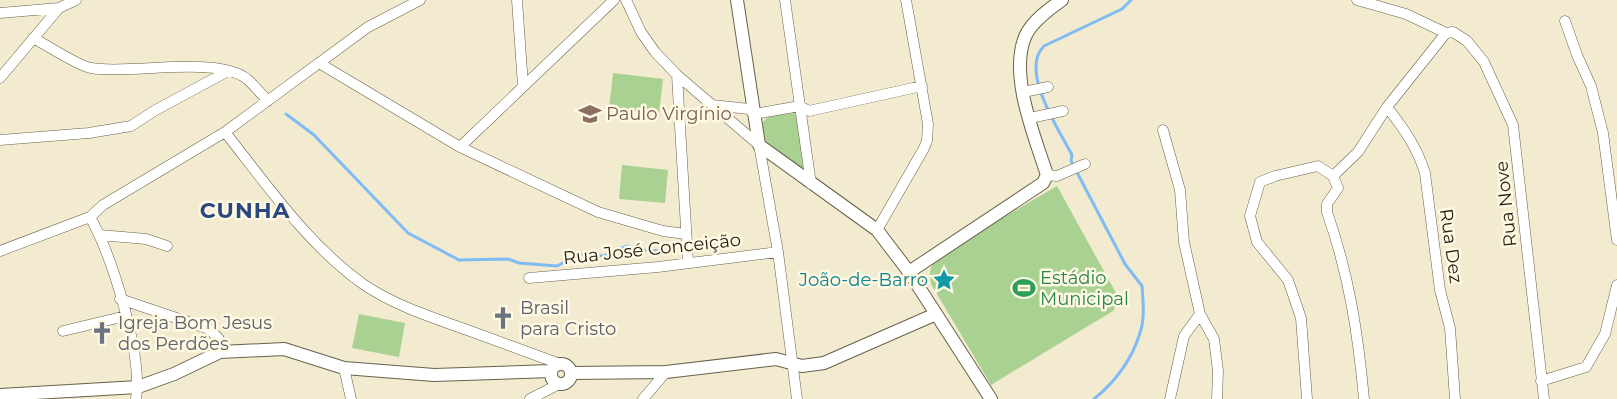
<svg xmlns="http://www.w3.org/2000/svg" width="1617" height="399" font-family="Montserrat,sans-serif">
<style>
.park{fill:#a9d191}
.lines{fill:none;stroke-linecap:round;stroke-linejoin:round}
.stream{stroke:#7fbbf5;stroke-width:3}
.minor-casing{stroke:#686149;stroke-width:11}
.tertiary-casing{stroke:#686149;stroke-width:14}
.minor{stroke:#fff;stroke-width:10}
.tertiary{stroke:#fff;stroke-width:12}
.labels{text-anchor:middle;stroke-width:5;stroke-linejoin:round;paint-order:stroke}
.education-label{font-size:18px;fill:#785e54;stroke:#fff8e2;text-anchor:start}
.street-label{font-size:18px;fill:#252218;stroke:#fff8e2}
.leisure-label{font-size:18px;fill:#27864d;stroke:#fff8e2;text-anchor:start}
.culture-label{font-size:18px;fill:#0d838f;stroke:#fff8e2;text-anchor:end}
.worship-label{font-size:18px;fill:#5b616d;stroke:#fff8e2;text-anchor:start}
.district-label{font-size:22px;font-weight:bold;letter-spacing:1px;fill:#28487f;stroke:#fff8e2}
</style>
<rect width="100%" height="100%" fill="#f3ebcf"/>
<!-- park -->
<path class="park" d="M613,73L663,79L659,114L609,108Z
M794,113L799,119L804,167L801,169L765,140L762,123L769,116Z
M622,165L668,170L665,203L619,199Z
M1057,186L1116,293L1117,303L1113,311L991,385L931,284C929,271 930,266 938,256Z
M359,314L405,323L399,357L352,348Z"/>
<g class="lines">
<!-- stream -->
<path class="stream" d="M286,114L314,135L408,233L459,260L508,259L519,263L557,266L580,254L604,256L627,246L641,250L665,251
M1094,399C1115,382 1132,359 1140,333C1145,319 1143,300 1142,286L1125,264L1071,161L1072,155C1059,130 1019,70 1044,46L1122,9L1131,0"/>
<defs>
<path id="minor" d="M517,0L523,86
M626,0L641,32L655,52L677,75L759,145L778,252L797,399
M785,0L811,184
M1357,0L1406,14L1446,33L1453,32L1467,41L1484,62L1513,125L1544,399
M0,13L59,8L76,0
M1565,21L1577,55L1591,86L1603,133L1617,240
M33,38C47,45 78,66 91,68C129,75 217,55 247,79C254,85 261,94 268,101
M319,63L460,147L598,212L663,231L686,234
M677,75L688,262
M0,78L59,8
M1023,92L1048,87
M712,105L749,109L754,114L800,106L809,111L922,86
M1387,107C1404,129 1417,147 1425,173L1440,290L1450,328L1455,399
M1030,118L1063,111
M1163,130L1180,190L1184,242L1200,314L1214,339L1218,371L1217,399
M225,132C267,185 307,244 363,284C395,306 434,318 470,331C500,342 530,353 560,364
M0,140L89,133L131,126L154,111L228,71
M460,147L614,0
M1047,175L1057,176L1085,164
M1333,176L1338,188L1327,204V212C1349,275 1358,333 1364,399
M1333,176L1358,152L1387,107L1446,33
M90,217C112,256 143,355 136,399
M877,230L923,150L927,141L928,124L906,0
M100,235L146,239L167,246
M0,251L90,217L103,205L225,132L368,27L420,0
M529,278L658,267L778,252
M120,299L209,329L219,339L220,352
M63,331L126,316
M344,368L351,399
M1541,381L1586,367L1605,334L1617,285
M530,399L559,384
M643,399L666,372
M1170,399L1184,336L1200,314
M1307,399L1301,318L1288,280L1257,242L1250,216L1260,182L1275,176L1318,166L1333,176"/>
<path id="tertiary" d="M737,0L759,145L877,230L909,272L991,399
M909,272L1043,183L1047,175C1035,137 1009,76 1025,37C1031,22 1049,9 1062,0
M551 374a10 10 0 1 1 20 0a10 10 0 1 1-20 0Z
M571,373L666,372L776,359L802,366L824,363L936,314
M0,395L138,387L174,374L220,352L284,349L344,368L434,375L551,371"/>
</defs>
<!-- minor casing -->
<use href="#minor" class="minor-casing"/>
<!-- tertiary casing -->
<use href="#tertiary" class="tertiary-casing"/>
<!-- minor -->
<use href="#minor" class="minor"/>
<!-- tertiary -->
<use href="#tertiary" class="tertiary"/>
</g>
<!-- icons -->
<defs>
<symbol id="school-bare" viewBox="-9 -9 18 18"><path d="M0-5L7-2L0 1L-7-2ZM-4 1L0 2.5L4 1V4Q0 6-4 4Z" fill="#8d6e63" stroke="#fff8e2" stroke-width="2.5" paint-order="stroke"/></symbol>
<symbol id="sight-bare" viewBox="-9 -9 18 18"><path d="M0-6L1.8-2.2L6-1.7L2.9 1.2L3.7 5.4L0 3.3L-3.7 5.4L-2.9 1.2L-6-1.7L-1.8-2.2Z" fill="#0f9aa8" stroke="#fff8e2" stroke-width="2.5" paint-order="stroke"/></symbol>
<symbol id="stadium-bare" viewBox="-9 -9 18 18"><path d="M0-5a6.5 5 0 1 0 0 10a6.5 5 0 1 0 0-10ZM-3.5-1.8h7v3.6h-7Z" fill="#2e9e5b" stroke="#fff8e2" stroke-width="2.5" paint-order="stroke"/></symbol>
<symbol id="church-bare" viewBox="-9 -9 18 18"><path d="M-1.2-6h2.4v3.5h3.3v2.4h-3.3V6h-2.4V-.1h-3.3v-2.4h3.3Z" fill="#6b7280" stroke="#fff8e2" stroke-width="2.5" paint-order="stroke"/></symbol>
</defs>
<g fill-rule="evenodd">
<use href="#school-bare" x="574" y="98" width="32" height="32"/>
<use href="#sight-bare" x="928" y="264" width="32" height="32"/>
<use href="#stadium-bare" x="1008" y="272" width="32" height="32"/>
<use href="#church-bare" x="487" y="302" width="32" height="32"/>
<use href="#church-bare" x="86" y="317" width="32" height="32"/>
</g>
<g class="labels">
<!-- education labels -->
<g class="education-label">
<text x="606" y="120">Paulo Virgínio</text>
</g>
<!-- street labels -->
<g class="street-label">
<text transform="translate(1506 204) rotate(-96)" y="6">Rua Nove</text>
<text transform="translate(1451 246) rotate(82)" y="6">Rua Dez</text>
<text transform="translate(652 249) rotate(-6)" y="6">Rua José Conceição</text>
</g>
<!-- leisure labels -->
<g class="leisure-label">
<text x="1040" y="284">Estádio<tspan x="1040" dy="21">Municipal</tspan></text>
</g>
<!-- culture labels -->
<g class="culture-label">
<text x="928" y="286">João-de-Barro</text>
</g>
<!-- worship labels -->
<g class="worship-label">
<text x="520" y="314">Brasil<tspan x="520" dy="21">para Cristo</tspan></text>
<text x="118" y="329">Igreja Bom Jesus<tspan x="118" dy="21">dos Perdões</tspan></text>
</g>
<!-- district labels -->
<g class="district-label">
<text x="245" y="218">CUNHA</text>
</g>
</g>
</svg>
